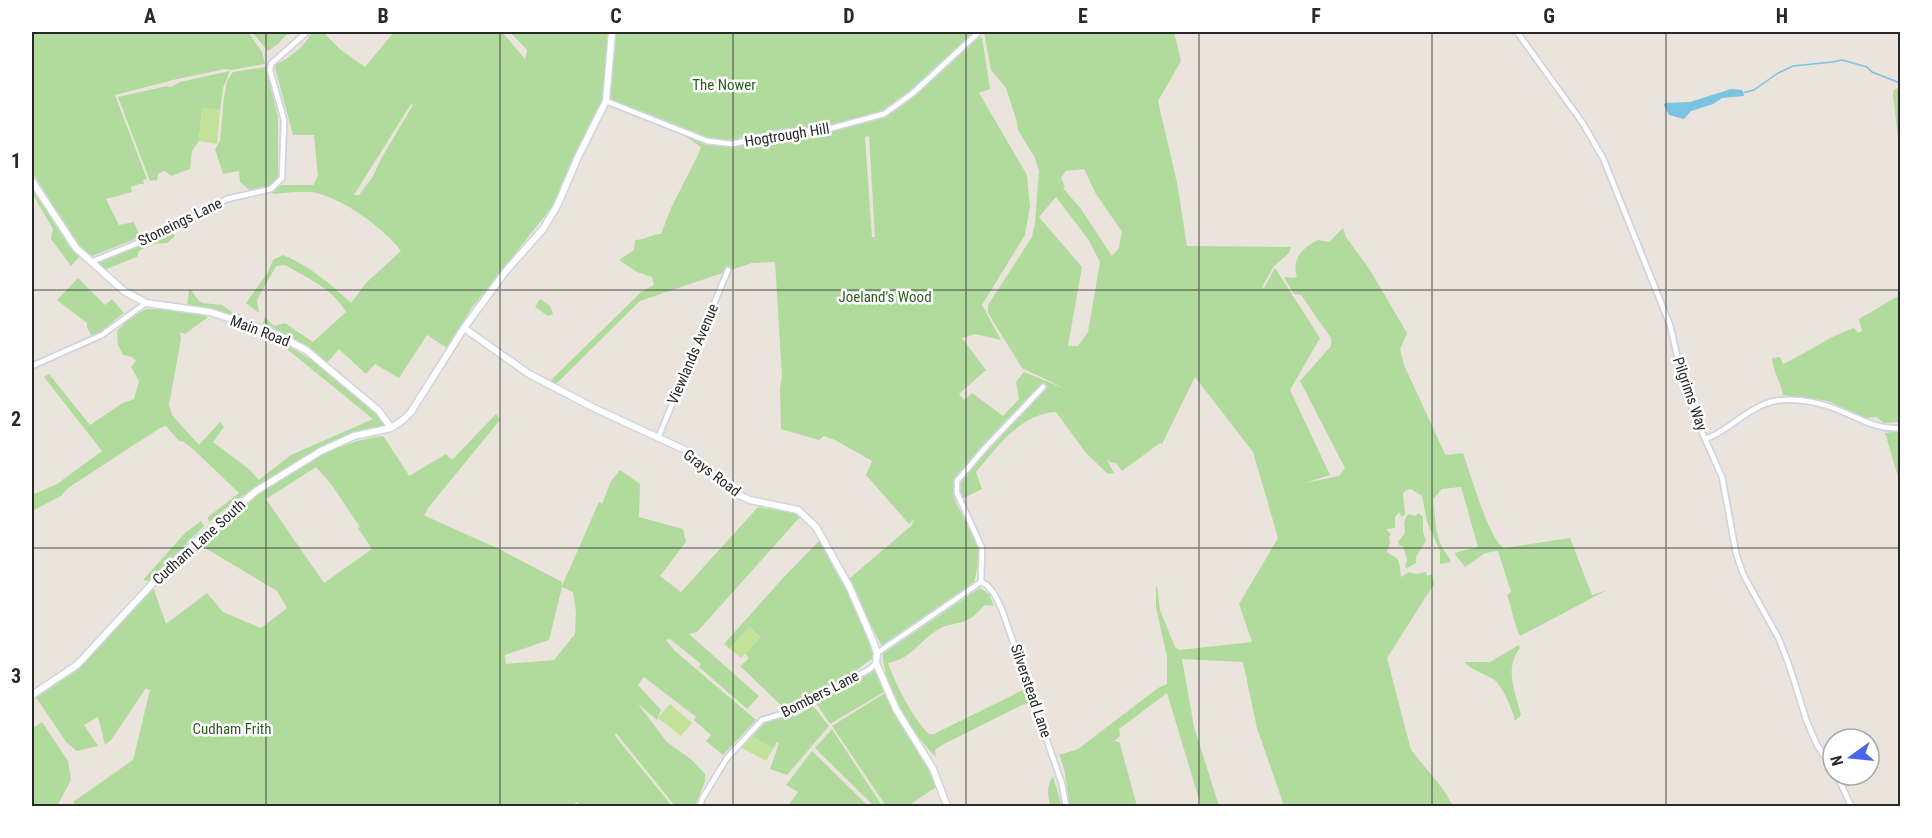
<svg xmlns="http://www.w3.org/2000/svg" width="1932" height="838" font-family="'Roboto Condensed',sans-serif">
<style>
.green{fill:#b1db9d;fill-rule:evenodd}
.pitch{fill:#c2e29a}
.water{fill:#78c4e2}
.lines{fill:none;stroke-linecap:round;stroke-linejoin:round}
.stream{stroke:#78c4e2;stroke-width:1.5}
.minor-casing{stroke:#d1d4e0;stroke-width:8}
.tertiary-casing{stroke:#d1d4e0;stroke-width:9}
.minor{stroke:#fff;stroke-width:4.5}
.tertiary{stroke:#fff;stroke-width:6}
.grid{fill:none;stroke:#292929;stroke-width:1.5;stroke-opacity:0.55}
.labels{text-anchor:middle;stroke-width:5;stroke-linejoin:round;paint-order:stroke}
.park-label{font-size:15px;fill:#2c5e20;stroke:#fff}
.street-label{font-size:15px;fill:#292929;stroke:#fff}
.neatline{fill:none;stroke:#292929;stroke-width:2}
.grid-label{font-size:20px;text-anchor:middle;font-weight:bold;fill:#292929}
</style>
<rect width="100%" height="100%" fill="#eae4dc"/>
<!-- green -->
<path class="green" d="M32,32H248L262,52L265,64L231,70L226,69L177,79L115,95L147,179L143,180L144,184H139L131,187L132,192L106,199L119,225L134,222L140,237L92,256C74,249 47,191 32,173Z
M252,32H300L286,35L278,44L268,51Z
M312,32H323L341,50L365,67L394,32H502L525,59L527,50L510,32H609L606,97L552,207L471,309L447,348L427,335L399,378L375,364L366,374L339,349L327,363C308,347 287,331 262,326L265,317L274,326L285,323L313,342L346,312C334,290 306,277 285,265L276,266L257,300L259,313L246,303L268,272L273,260L283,255C308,265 331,284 351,303L366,283L401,251C384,228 340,196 311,192C298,191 285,193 273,194L272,191L282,185H313L318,176L314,135H293L275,68L276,64C289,59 305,46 312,32ZM411,104L413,105L381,159L372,178L359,195H354Z
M616,32H976L910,91L882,111L821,128L786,129L732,140L708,138L609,100Z
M984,32H1174L1181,61L1158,101L1177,183L1187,246L1291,247L1289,253L1274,266L1262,287L1264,288L1275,268L1320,338L1290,390L1330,475L1305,483L1339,476L1345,468L1300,381L1331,346V338L1301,295L1294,294L1284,277L1294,278L1297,276C1291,258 1304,247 1318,240L1329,242L1343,228L1346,237L1370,270L1407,333L1400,349L1404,365L1445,454L1448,455L1463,453C1470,472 1489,540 1504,548L1570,538L1592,595L1607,590L1520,636C1514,623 1512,609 1507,595L1511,592L1498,551L1485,553L1465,567L1454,553L1478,547L1461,487L1442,489L1433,499C1435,515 1435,535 1443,549C1446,554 1449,556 1451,562L1440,564V551L1427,522L1422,496L1411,489L1405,491L1403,494L1405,514L1402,517L1399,512L1395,517V528L1386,529L1391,534L1389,537L1390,543L1387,551C1388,554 1391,555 1394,556C1401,560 1400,571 1401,577L1409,572L1416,574L1426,572L1427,576L1432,574L1434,584L1387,658L1411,750L1443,789L1453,806H1284L1257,728L1243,662L1182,659L1194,727L1219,806H1201L1167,693L1119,729L1120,736L1114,741L1119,742L1120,744L1137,806H1070C1066,789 1067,771 1059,755L1078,749L1158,688L1167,684V657L1156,607V587L1157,586L1160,610L1175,647L1179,650L1252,642L1239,604L1278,538L1253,452L1195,377L1162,444L1160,443L1122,471L1116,463L1110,462L1106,458L1114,473L1108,474L1086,453L1056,412C1020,414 998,446 976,472L982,489L962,499L959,482L986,449L955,480L956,503L975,537L981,554L974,582L882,646L865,614L850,578L911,526L915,519L909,524L866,475L872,461L835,440L824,436L819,440L781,429L780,389L782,377L775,262L752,263L640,301L555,385L550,381L641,292L654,285L652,277L637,272L619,260L634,250L635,240C645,240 654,233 661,234L671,208L698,155L701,147L678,131L704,144L732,146L786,135L818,134L883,118L915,94L976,38L982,37L990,89L979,93L1027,175L1030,207L1025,235L982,305L1001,340L975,334L962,338L986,370L959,394L964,400L972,393L1003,416L1019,399L1016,382L1024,372L1066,389L1022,368L988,313V305L1032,237L1035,222L1039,171L1035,158L1018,130L1017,122L1006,88L991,70ZM869,136L875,237H872L865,137ZM1084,169L1096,194L1122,232L1119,248L1112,256L1081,209L1063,188L1065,187L1061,178L1066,171ZM1056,197L1088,239L1100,262L1088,332L1078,346H1068L1082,267L1039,217Z
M266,67L278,117V178L271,185L249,190L240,182L239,171L223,174L215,149L220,141L224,97L227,81L233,72Z
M230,71L223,88L220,110L202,108L199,141L192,151L190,169L171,176L165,171L158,174L157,180L150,181L118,97L167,86L171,87L180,82Z
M1900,88V154L1893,95L1894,89Z
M33,189L69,246L79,257L71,266L51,239L53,229L32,193Z
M172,232L175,236L167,243L151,244L139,251L137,257L104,270L96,263Z
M78,278L105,305L112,299L124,313C112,321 104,331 92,337L87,327V323L57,300Z
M189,290H191L199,301L203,303L222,305L235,314H241L239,318L210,308L187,306Z
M1900,295V422L1884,423L1876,417L1865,418L1828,401L1783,395C1781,382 1773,372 1772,358L1780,357L1783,364C1808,353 1828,336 1854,328L1858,333L1862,331L1859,319Z
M540,299L550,306L553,314L548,316L535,307Z
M146,309L184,310L208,317L185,334L180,332L181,339L169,405L172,415L199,445L220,422L224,427L213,442L250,470L259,480L291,455L373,419L282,345C299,344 365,404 381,418L384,426L352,433L313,452L242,496L209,522L208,517L239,493L194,450L184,442L179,441L166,426L160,428L68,488L61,496L32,511V495L57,484L102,451L44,377L49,374L90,425L121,404L134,399L139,381L131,367L136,361L132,357L123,355L118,345L117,331L129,319Z
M496,414L500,420L428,508L425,514L423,515L499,549L562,582V586L599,502L602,504L611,481L620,470L640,484L639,517L683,529L686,542L660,576L681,592L758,507L795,513L800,517L697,632L689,634L759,696L747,709L699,667L701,664L670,639L666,640L675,651L756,720L723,755L706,741L711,735L694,720L696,717L644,677L638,685L661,710L657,720L638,704L667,742L692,760L705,774V781L695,806H675L616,733L615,736L672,806H581L577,802L572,806H76L73,802L133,760L150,690L146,688L111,740L105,745L98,717L84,725L98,746L77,751L67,743L35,696L81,665L153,587L166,624L207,593L223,612L261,628L287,608L277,591L202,546L199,541C253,497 312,445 383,436L405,469L402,470H406L409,476L446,454L452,460ZM316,467L331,484L360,527L358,528L372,549L324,583L266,499ZM562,587L573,592L576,612L575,634L554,660L506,664L505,655L549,640Z
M1900,431V483L1885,433Z
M1419,513L1423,517V532L1426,541L1416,557V563L1407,568L1405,567L1407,560L1403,546H1400L1398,542L1405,533L1404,522L1408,514L1415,516Z
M201,521L204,526L149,581L143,580L185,533Z
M820,540L849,592L874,653L872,659L830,688L785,709L740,666L749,658L745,654L760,637L749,627L730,649L724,644L783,578Z
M980,588L989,594L994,606L985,605C979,610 975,617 967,620C959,624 948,624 939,629C919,640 914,658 888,663C895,683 913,719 929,734H934L1025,689L1031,703L1022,705L942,745L935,750L936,757C915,738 881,682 883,653Z
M1519,645L1520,648C1504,669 1515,691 1521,715L1515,721C1513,711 1502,684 1493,679C1483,673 1473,671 1464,662H1490Z
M874,670L884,692L830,724L816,703Z
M885,693L895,715L932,773L936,787L908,806H874L815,748L832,729L881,804L884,803L832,726Z
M813,706L829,726L787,775L770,769L779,743L777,742L773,749L750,735L763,722L793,713L794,717Z
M42,722L68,761L71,780L57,806H32V729Z
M812,751L868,806H788L798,792L786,785Z
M1053,776L1054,780L1062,806H1050C1048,795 1046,786 1053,776Z"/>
<!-- pitch -->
<path class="pitch" d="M202,107L220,110L217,144L199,141Z
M749,627L760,637L741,658L730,649Z
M670,704L692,723L681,736L658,718Z
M750,735L773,749L766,761L742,748Z"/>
<!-- water -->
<path class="water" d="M1731,89L1742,90L1744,96L1722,98L1713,104L1691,111L1684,119L1669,115L1664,105L1665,103L1690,102Z"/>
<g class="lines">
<!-- stream -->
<path class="stream" d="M1743,93L1754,90L1778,73L1793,66L1832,62L1842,60L1867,67L1872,72L1900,83"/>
<defs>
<path id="minor" d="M1517,32L1582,122L1603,158L1670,325L1679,364L1694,414L1722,477L1736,553L1743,574L1779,639L1789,665L1807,722L1817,745L1833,770
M606,101L707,141L732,144L786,132L821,131L884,114L913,93L979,32
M91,262L177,227L227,199L271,189L282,178L284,120L270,70L271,64L307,32
M32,366L102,335L146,303
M658,438L728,270
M1706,439C1730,430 1749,406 1775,401C1797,397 1823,403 1843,412C1863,420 1878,430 1900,428
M981,582L987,585L995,595L1002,610L1062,784L1066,806
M981,582L982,548L957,493V481L985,448L1043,387
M877,653L981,582
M1837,775L1851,806
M700,806L702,799L727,758L762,720L795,710L870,669L876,663"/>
<path id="tertiary" d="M32,181L76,248L124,291L146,303L210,312L272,332L306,350L379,411L391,428
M464,328L529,374L594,408L685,450L739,495L750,500L798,510L816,527L849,586L873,641L877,653L876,663L896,709L933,769L947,806
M32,695L77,665L151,585L188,549L256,491L321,451L354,436L391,428L403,420L411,412L464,328L505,272L543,229L557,206L578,157L606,101L612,32"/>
</defs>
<!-- minor casing -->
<use href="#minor" class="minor-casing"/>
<!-- tertiary casing -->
<use href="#tertiary" class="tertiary-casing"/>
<!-- minor -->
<use href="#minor" class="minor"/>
<!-- tertiary -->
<use href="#tertiary" class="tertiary"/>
</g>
<!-- grid -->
<path class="grid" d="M266,32V806M500,32V806M733,32V806M966,32V806M1199,32V806M1432,32V806M1666,32V806M32,290H1900M32,548H1900"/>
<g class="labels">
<!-- park labels -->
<g class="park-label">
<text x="724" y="90">The Nower</text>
<text x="885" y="302">Joeland's Wood</text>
<text x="232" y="734">Cudham Frith</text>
</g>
<!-- street labels -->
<g class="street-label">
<text transform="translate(787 135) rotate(-9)" y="5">Hogtrough Hill</text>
<text transform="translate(180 222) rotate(-26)" y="5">Stoneings Lane</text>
<text transform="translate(260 331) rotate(21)" y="5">Main Road</text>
<text transform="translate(693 354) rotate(-67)" y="5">Viewlands Avenue</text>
<text transform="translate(1690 394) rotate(71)" y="5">Pilgrims Way</text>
<text transform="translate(712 473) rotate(37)" y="5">Grays Road</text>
<text transform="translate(199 542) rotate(-42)" y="5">Cudham Lane South</text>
<text transform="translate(1031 691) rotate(71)" y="5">Silverstead Lane</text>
<text transform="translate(820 694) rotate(-27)" y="5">Bombers Lane</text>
</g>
</g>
<!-- border -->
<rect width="1932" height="838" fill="none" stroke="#ffffff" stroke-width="66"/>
<!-- north arrow -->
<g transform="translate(1851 757) rotate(255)"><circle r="28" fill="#ffffff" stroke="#a9a9a9" stroke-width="1.5"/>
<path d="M0-4.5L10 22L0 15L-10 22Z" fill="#4b65e8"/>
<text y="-9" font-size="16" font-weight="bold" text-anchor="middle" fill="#292929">N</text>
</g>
<rect x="33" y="33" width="1866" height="772" class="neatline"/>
<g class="grid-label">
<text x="150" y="23">A</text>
<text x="383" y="23">B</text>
<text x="616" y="23">C</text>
<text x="849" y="23">D</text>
<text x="1083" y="23">E</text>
<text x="1316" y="23">F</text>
<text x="1549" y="23">G</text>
<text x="1782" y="23">H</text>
<text x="16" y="168">1</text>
<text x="16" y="426">2</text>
<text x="16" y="683">3</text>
</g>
</svg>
